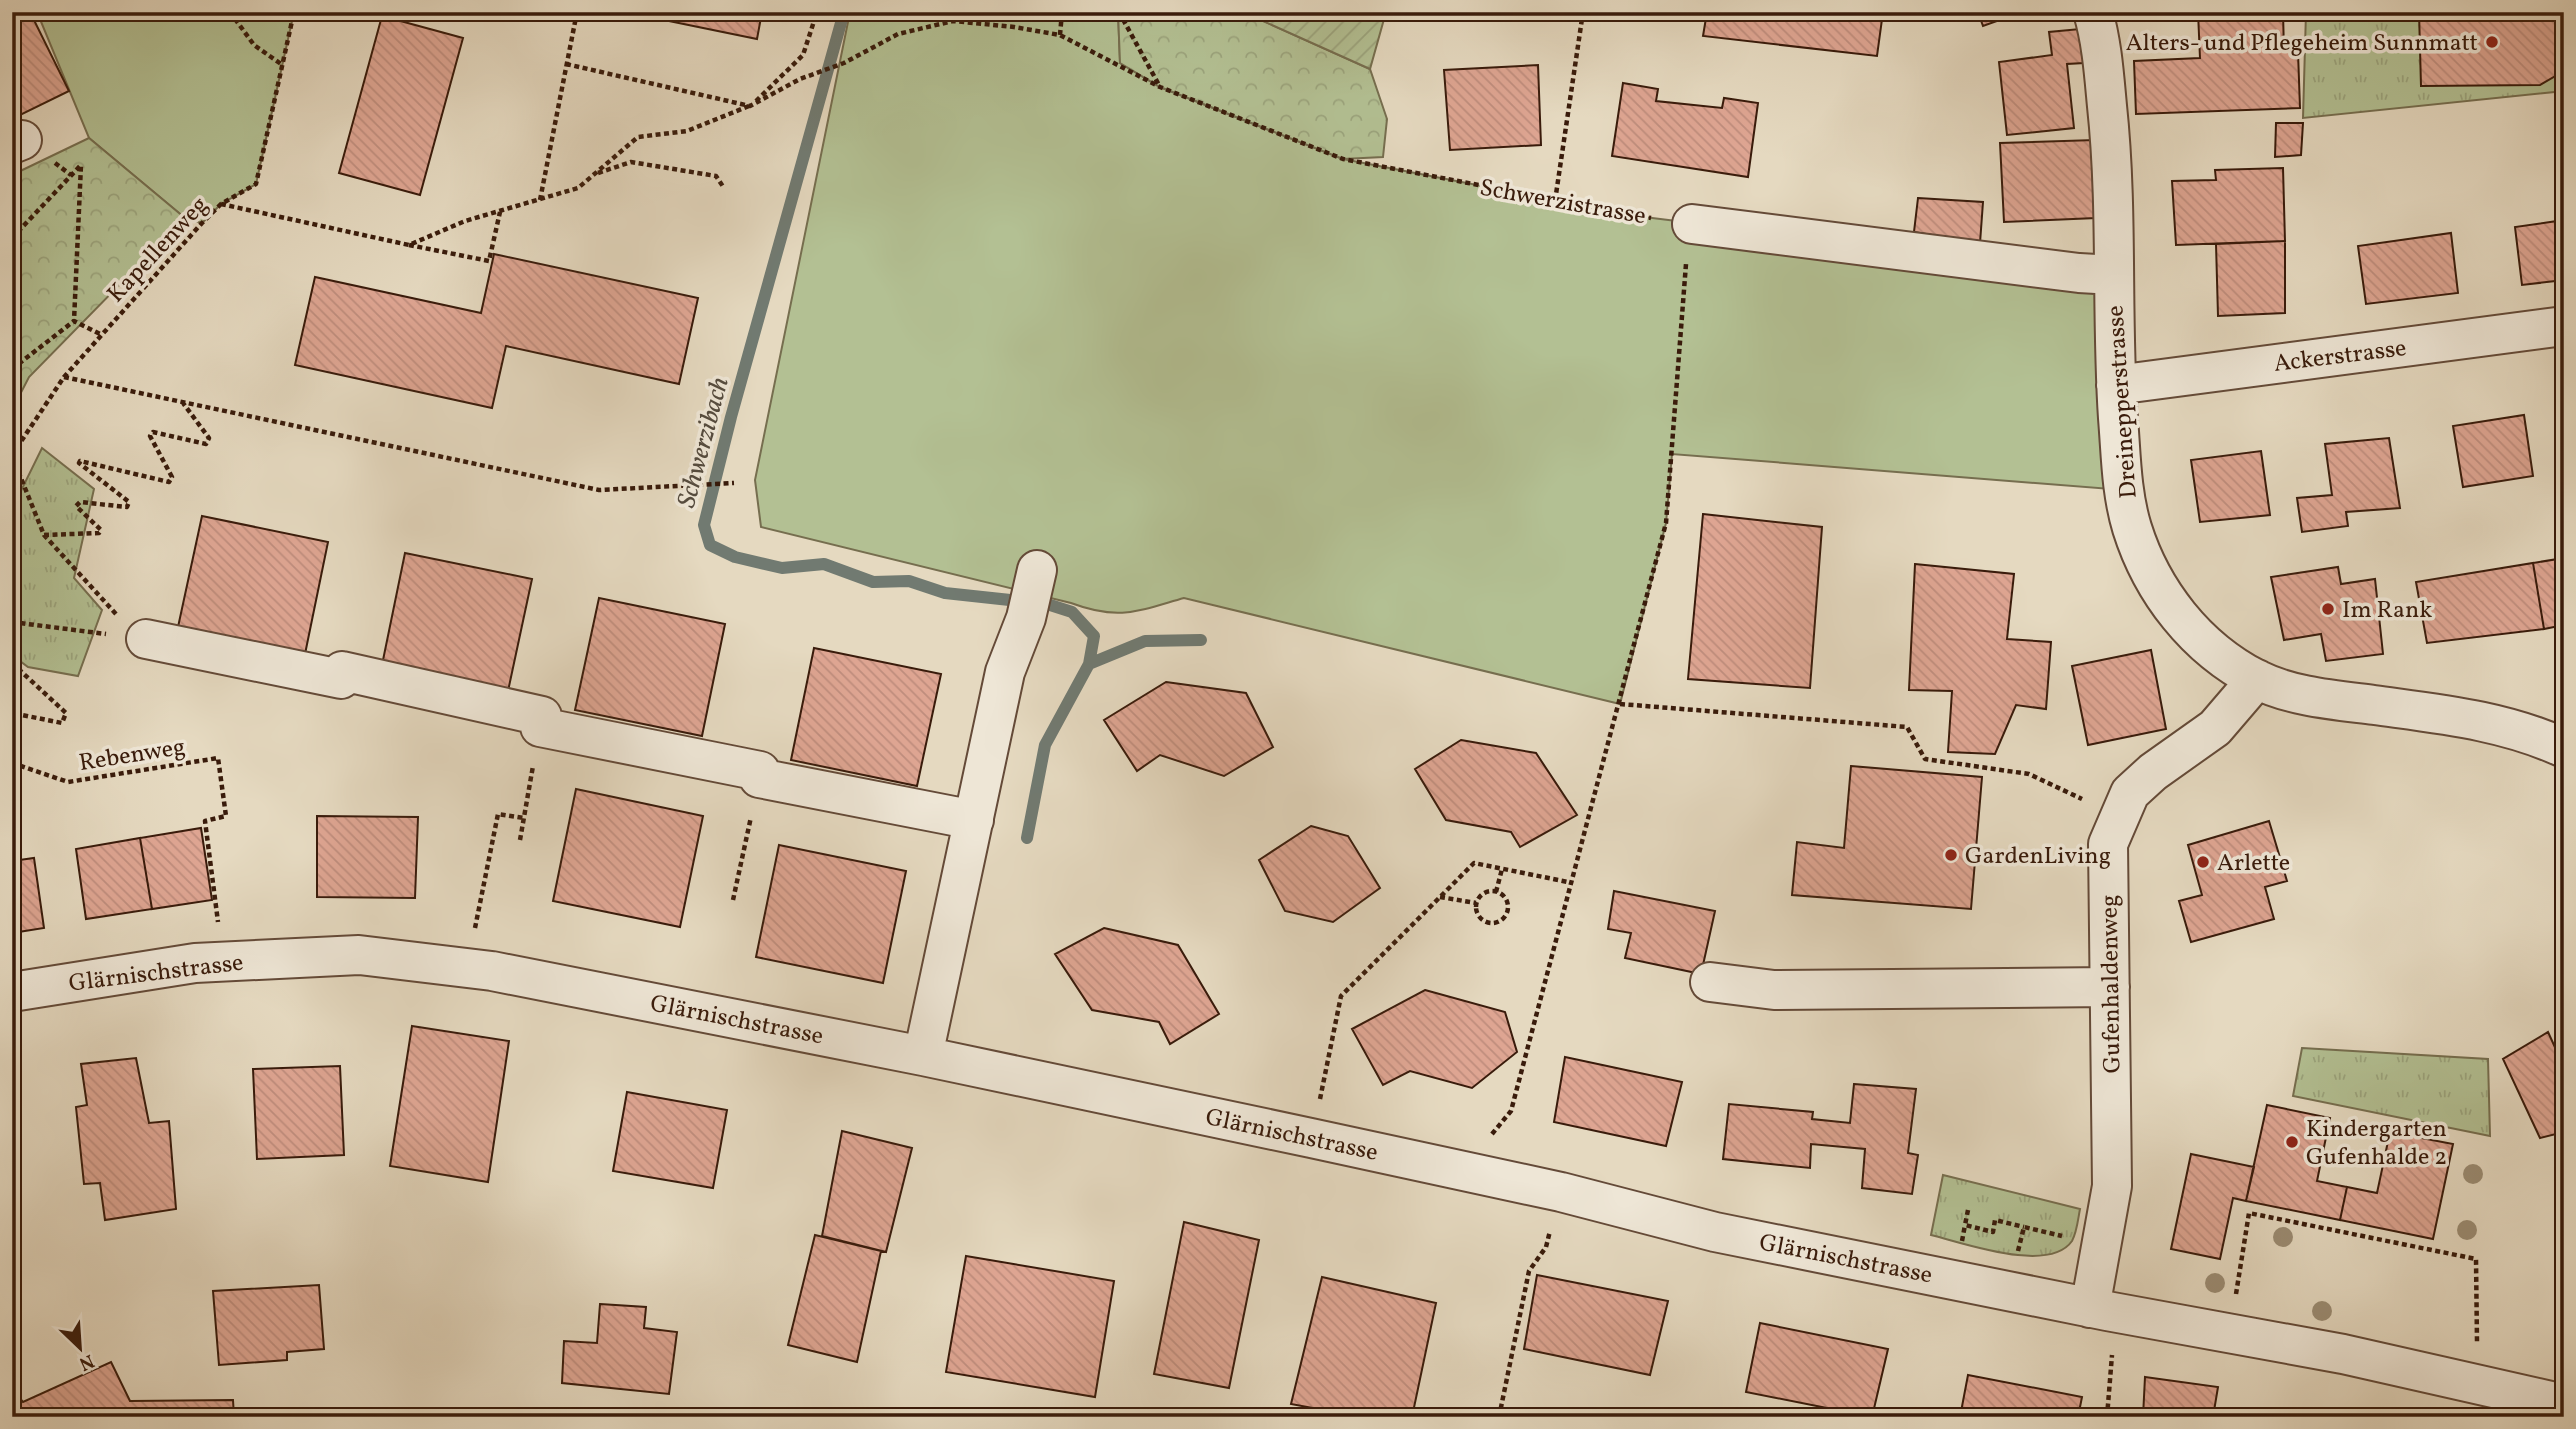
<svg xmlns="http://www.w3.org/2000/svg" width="2576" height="1429" font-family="Vollkorn,serif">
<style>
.grass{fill:#b3c093;stroke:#766e4f;stroke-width:2}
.forest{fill:url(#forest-crowns);stroke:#766e4f;stroke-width:2}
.park{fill:url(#park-tufts);stroke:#766e4f;stroke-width:2}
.garden{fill:url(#garden-furrows);stroke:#766e4f;stroke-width:2}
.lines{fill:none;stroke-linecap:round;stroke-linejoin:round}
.stream{stroke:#717a71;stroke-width:12}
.building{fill:url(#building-back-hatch);stroke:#391b0b;stroke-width:2}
.minor-casing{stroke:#644a38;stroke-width:42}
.path{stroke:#391b0b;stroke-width:4.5;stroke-dasharray:5 3.5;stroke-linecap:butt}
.minor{stroke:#eee6d6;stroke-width:38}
.tree{fill:#9b8c73}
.poi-dot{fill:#8f2418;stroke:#eee6d6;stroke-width:2.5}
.labels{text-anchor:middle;stroke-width:7;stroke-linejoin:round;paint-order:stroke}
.poi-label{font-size:24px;fill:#391b0b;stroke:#eee6d6;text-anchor:start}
.street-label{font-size:24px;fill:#391b0b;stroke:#eee6d6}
.water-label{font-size:26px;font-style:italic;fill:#554b3e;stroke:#eee6d6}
</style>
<defs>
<pattern id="forest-crowns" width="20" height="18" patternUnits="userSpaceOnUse" patternTransform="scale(1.75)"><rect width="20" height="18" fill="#b3c093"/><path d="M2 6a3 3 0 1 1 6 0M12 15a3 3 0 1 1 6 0" fill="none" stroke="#9ba47d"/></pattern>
<pattern id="park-tufts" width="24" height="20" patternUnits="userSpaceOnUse" patternTransform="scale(1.75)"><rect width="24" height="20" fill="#b3c093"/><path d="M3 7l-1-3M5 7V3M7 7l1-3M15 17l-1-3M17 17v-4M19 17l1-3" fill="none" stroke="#9ba47d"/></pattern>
<pattern id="garden-furrows" width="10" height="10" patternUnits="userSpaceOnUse" patternTransform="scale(1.75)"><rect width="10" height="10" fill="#b3c093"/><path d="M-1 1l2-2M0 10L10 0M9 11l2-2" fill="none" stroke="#9ba47d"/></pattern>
<pattern id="building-back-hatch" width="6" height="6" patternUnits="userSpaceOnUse" patternTransform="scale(1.75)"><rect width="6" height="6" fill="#dea592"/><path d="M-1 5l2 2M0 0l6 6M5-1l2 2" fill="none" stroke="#bf8d7d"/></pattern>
</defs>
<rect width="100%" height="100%" fill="#e5d9c0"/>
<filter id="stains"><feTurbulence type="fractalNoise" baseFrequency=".00286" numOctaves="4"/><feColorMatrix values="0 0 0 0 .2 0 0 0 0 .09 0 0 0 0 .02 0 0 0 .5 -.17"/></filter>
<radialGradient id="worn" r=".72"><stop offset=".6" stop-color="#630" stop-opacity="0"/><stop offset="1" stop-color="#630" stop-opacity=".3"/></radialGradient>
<!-- grass -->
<path class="grass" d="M37,12H294L256,184L221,204L202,223L185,218L89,138Z
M850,12H1118L1120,63L1160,87L1343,159L1636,216L2114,275L2123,490L1672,454L1666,523L1620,704L1184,598C1138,611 1119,621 1071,603L761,527L755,480Z"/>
<!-- forest -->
<path class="forest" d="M1118,12H1243L1370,69L1387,119L1383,157L1343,159L1160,87L1120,63Z
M89,138L185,218L29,377L12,410V175Z"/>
<!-- park -->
<path class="park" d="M2306,12H2564V91L2303,118Z
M42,448L94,489L74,578L102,610L78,676L28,667L12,655V509Z
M2302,1048L2488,1059L2490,1136L2293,1096Z
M1943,1175L2080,1209C2078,1219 2077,1232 2072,1241C2049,1274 1964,1243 1931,1235Z"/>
<!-- garden -->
<path class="garden" d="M1243,12H1386L1370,69Z"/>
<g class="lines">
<!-- stream -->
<path class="stream" d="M844,12L731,417L704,525L710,545L735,557L782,568L824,564L873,582L909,581L945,593L1047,604L1072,612L1094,636L1089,664
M1027,838L1045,745L1089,664L1145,641L1201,640"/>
</g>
<!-- building -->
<path class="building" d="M12,12H30L69,91L12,119Z
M625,12H762L757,39Z
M1707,12H1883L1877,56L1703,36Z
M1978,12H2022L1983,26Z
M2198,12H2283L2284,52H2298L2300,108L2136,114L2134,61L2200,58Z
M2419,12H2564V71L2540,85L2421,86Z
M382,16L463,38L420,195L339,173Z
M2080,29L2084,63L2067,64L2074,128L2007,135L1999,62L2052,55L2049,32Z
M1538,65L1541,145L1450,150L1444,70Z
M1623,83L1658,89L1656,101L1722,108L1724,98L1758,103L1748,177L1612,156Z
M2276,123H2303L2301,155L2275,157Z
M2095,140L2096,218L2004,222L2000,143Z
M2283,168L2285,241L2176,245L2172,181L2216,180L2215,170Z
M1918,198L1983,202L1980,243L1914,232Z
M2564,220V280L2522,285L2515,227Z
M2451,233L2458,293L2366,304L2358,246Z
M2285,241V313L2218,316L2216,244Z
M494,254L698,298L679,384L506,346L492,408L295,365L315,277L481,313Z
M2524,415L2533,476L2463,487L2453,426Z
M2389,438L2400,508L2346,512L2348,526L2302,532L2297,498L2332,495L2325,444Z
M2261,451L2270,515L2200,522L2191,460Z
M1703,514L1822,527L1810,688L1688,679Z
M202,516L328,542L305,654L178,627Z
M405,553L532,579L508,691L382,665Z
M2564,558V625L2544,629L2533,563Z
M2533,563L2544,629L2427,643L2416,582Z
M1915,564L2014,574L2007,639L2051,642L2046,709L2016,705L1995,754L1948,752L1952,691L1909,690Z
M2338,567L2341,584L2375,579L2383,654L2326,661L2321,634L2284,640L2271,577Z
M599,598L725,624L702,736L575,710Z
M814,648L941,674L917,786L791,760Z
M2151,650L2166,729L2088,745L2072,666Z
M1166,682L1246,693L1273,747L1224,776L1160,755L1137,771L1104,720Z
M1461,740L1536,753L1577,815L1520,847L1511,832L1446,820L1415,769Z
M1851,766L1982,777L1971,909L1792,895L1797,842L1844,848Z
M576,789L703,816L680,927L553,901Z
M317,816L418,817L415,898L317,897Z
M2269,821L2287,881L2265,887L2274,919L2191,942L2179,901L2202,895L2188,845Z
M1311,826L1348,836L1380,888L1333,922L1285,911L1259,860Z
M201,828L212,900L152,909L140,838Z
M140,838L152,909L86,919L76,849Z
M779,845L906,871L883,983L756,957Z
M34,858L44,928L12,933V861Z
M1614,891L1715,911L1701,974L1625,958L1631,933L1608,929Z
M1104,928L1178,945L1219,1014L1170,1044L1159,1022L1092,1010L1055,954Z
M1425,990L1505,1012L1517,1052L1472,1088L1410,1071L1383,1085L1352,1029Z
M412,1026L509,1041L488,1182L390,1166Z
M2548,1032L2564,1067V1132L2540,1138L2503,1059Z
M1565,1057L1682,1082L1666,1146L1554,1122Z
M136,1058L149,1123L169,1121L176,1209L105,1220L100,1183L84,1184L76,1107L87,1105L81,1064Z
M340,1066L344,1155L257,1159L253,1069Z
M1854,1084L1916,1089L1908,1153L1918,1155L1912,1194L1862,1188L1865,1149L1811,1144L1810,1168L1723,1159L1729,1104L1813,1112L1812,1119L1850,1123Z
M627,1092L727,1110L713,1188L613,1171Z
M2267,1105L2330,1118L2317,1181L2347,1187L2340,1220L2246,1201Z
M842,1131L912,1148L886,1252L822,1236Z
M2390,1132L2453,1144L2433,1239L2340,1220L2347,1187L2377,1193Z
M2191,1154L2254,1167L2246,1201L2233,1198L2220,1259L2171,1249Z
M1184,1222L1259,1240L1229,1388L1154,1374Z
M815,1235L881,1251L857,1362L788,1345Z
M966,1256L1114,1281L1095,1397L946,1372Z
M1537,1275L1668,1301L1650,1375L1524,1349Z
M1322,1277L1436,1303L1412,1417H1361L1291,1404Z
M319,1285L324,1349L287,1352V1360L219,1365L213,1291Z
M600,1304L646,1307L644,1328L677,1332L669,1394L562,1383L564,1341L597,1343Z
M1760,1323L1888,1349L1872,1417L1746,1392Z
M111,1362L130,1401L233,1400L234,1417H12V1395L16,1393L23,1402Z
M1968,1375L2082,1397L2078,1417H1960Z
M2145,1377L2218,1387L2213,1417H2143Z
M360,1409L461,1415L360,1417Z"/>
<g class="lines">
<defs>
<path id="minor" d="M2093,12C2102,43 2104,74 2107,106C2118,209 2111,314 2118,418C2121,454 2121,492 2132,528C2152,592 2196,648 2256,679C2292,697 2334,700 2374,705C2439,714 2503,720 2564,748
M12,144L22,140
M1692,224L2079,273L2114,275
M2116,385L2564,326
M146,639L341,679L342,671L542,716L540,727L760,771L759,778L974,820
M1710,982L1774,990L2110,987
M12,992L195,963L359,955L492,971L923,1056L1311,1138L1561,1192L1715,1232L2107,1311L2343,1354L2564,1404
M923,1056L1005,672L1026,618L1037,570
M2090,1308L2112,1186L2108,844L2130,793L2153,772L2215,728L2257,679"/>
</defs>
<!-- minor casing -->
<use href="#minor" class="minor-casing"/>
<!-- path -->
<path class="path" d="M230,12L254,45L281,64
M1087,12H1112
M1119,12L1159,85
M1060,35L1062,12
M566,64L750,106L800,79L844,63L898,34L953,21L1014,27L1060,35L1160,87L1343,159L1651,218
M756,101L803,55L817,12
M55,163L71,175
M598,173L631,162L716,176L724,188
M540,200L577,12
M1555,201L1583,12
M221,204L409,245L465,221L578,188L638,137L687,131L749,106
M12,238L81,165L74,321
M409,245L489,261L500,212
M12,369L74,321L102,335
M64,377L599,490L734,483
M12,455L64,377L202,223L221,204L256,184L294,12
M12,456L44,535L116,614
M44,535L99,533L101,530L76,506L80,502L127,507L129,502L79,463L80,461L169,482L172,477L150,436L153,432L206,444L209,438L183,403
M12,622L106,634
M12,663L66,713L62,723L12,713
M1620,704L1907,727L1925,759L2029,774L2082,799
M12,763L68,782L218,758L226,816L205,821L218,922
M520,840L533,766
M1476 907a16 16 0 1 1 32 0a16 16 0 1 1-32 0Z
M1496,892L1502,869
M1440,897L1476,903
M733,900L751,817
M475,928L498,814L524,818
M1320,1099L1341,996L1474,863L1573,883
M1492,1134L1511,1111L1666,523L1686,264
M1968,1210L1965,1225L1993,1232L1995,1220L2024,1227
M1962,1241L1965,1225
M2018,1251L2024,1227L2062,1236
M2236,1294L2249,1213L2476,1259L2477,1342
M1499,1417L1529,1271L1546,1247L1550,1231
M2107,1417L2112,1355"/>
<!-- minor -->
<use href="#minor" class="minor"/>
</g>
<!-- trees -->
<g class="tree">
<circle cx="2473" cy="1174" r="10"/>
<circle cx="2467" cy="1230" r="10"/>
<circle cx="2283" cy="1237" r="10"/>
<circle cx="2215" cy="1283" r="10"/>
<circle cx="2322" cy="1311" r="10"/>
</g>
<!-- markers -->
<g class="poi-dot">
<circle cx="2492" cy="42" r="7"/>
<circle cx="2328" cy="609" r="7"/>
<circle cx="1951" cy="855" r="7"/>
<circle cx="2203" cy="862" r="7"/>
<circle cx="2292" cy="1142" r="7"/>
</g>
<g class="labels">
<!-- poi labels -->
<g class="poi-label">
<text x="2478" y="50" text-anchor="end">Alters- und Pflegeheim Sunnmatt</text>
<text x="2342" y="617">Im Rank</text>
<text x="1965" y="863">GardenLiving</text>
<text x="2217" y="870">Arlette</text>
<text x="2306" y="1136">Kindergarten<tspan x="2306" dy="28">Gufenhalde 2</tspan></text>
</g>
<!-- street labels -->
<g class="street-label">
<text transform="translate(1563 201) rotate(10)" y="8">Schwerzistrasse</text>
<text transform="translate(157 249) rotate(-47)" y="8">Kapellenweg</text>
<text transform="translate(2340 355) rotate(-7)" y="8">Ackerstrasse</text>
<text transform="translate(2121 402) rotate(-94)" y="8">Dreinepperstrasse</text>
<text transform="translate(132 754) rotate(-9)" y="8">Rebenweg</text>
<text transform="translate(156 972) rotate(-7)" y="8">Glärnischstrasse</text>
<text transform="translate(2110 984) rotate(-91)" y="8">Gufenhaldenweg</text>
<text transform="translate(737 1019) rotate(11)" y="8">Glärnischstrasse</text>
<text transform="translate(1292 1134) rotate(12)" y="8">Glärnischstrasse</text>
<text transform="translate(1846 1258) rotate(11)" y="8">Glärnischstrasse</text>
</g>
<!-- water labels -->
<g class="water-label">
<text transform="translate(702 442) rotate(-75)" y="9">Schwerzibach</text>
</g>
</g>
<!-- margin -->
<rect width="2576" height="1429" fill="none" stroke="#e5d9c0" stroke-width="42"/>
<rect x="14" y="14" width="2548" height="1401" fill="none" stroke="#391b0b" stroke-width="3.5"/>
<rect x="21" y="21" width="2534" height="1387" fill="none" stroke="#391b0b" stroke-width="2"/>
<!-- north arrow -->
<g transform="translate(80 1348) rotate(155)" stroke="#eee6d6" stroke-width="5" paint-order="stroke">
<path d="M0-5L12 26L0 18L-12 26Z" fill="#391b0b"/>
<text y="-10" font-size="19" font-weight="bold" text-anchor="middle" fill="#391b0b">N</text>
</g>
<rect width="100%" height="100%" filter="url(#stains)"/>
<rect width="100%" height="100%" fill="url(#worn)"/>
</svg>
